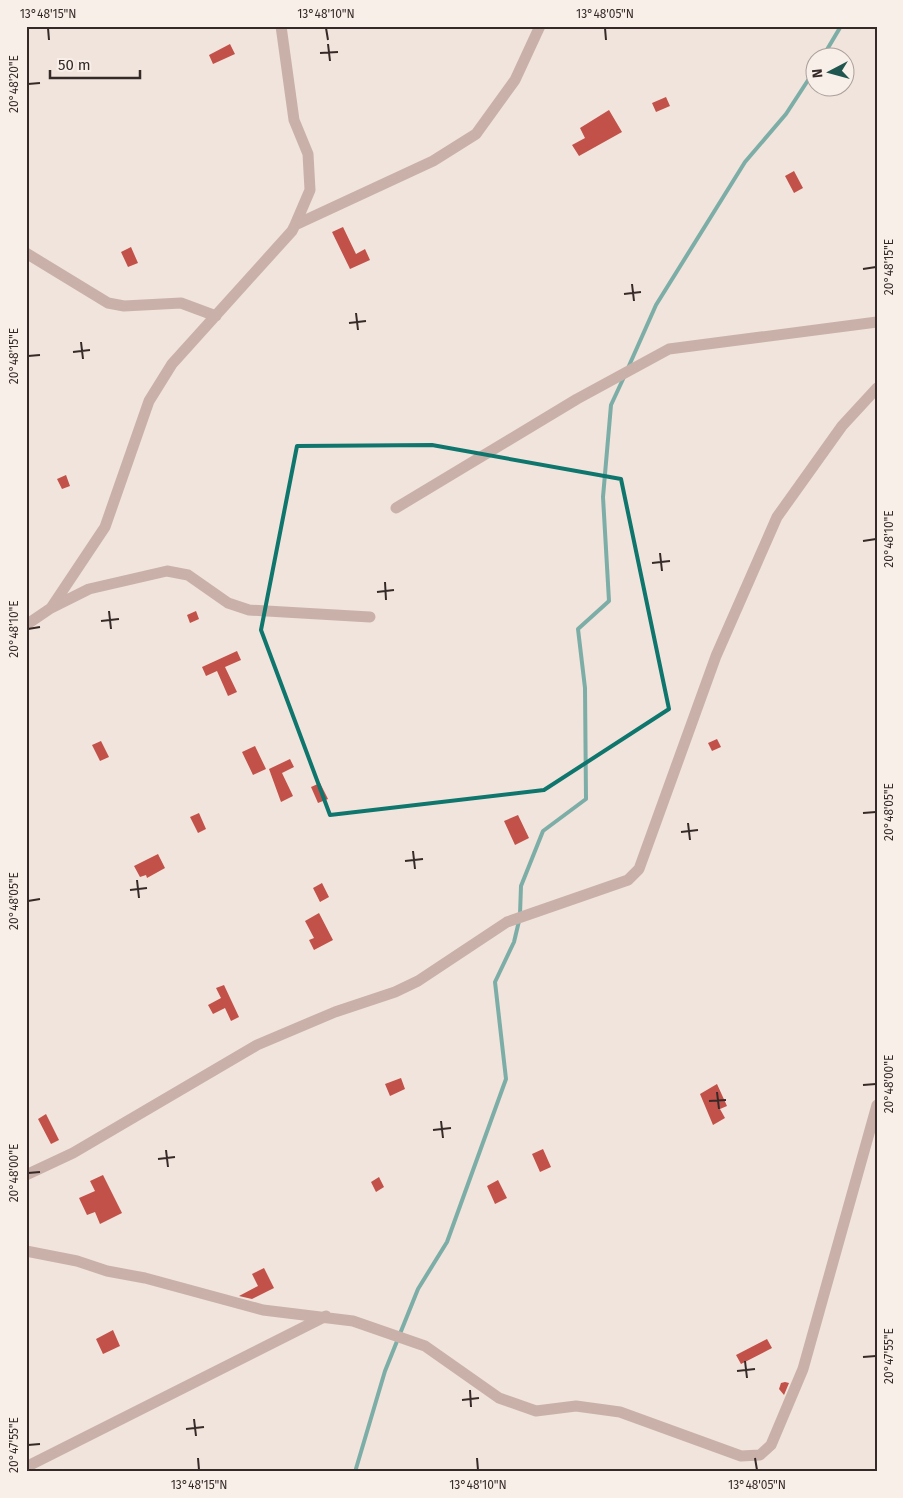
<svg xmlns="http://www.w3.org/2000/svg" width="903" height="1498" font-family="'Fira Sans',sans-serif">
<style>
.lines{fill:none;stroke-linecap:round;stroke-linejoin:round}
.stream{stroke:#7caea7;stroke-width:4}
.building{fill:#c25149}
.minor{stroke:#c9b1a9;stroke-width:11}
.marked{fill:none;stroke:#0f766e;stroke-width:4;stroke-linejoin:round}
.ticks{fill:none;stroke:#362a28;stroke-width:2}
.neatline{fill:none;stroke:#362a28;stroke-width:2}
.ticks-label{font-size:12px;text-anchor:middle;fill:#362a28}
</style>
<rect width="100%" height="100%" fill="#f1e4dc"/>
<g class="lines">
<!-- stream -->
<path class="stream" d="M822,58L841,26
M628,368L656,305L745,162L786,114L816,68
M520,914L521,886L543,831L586,799L585,688L578,629L609,601L603,497L611,405L624,377
M355,1472L385,1371L418,1289L447,1242L506,1079L495,982L514,942L519,921"/>
</g>
<!-- building -->
<path class="building" d="M230,44L235,54L213,64L209,55Z
M666,97L670,106L656,112L652,103Z
M609,110L622,132L579,156L572,145L585,138L580,128Z
M794,171L803,188L794,193L785,176Z
M343,227L356,254L365,249L370,260L350,269L332,232Z
M131,247L138,263L128,267L121,252Z
M66,475L70,486L62,489L57,479Z
M196,611L199,619L190,623L187,615Z
M237,651L241,660L225,667L237,692L228,696L217,671L206,676L202,667Z
M717,739L721,747L712,751L708,743Z
M101,741L109,757L100,761L92,745Z
M255,746L266,769L253,775L242,752Z
M290,759L294,767L282,773L293,796L281,802L269,769Z
M320,783L328,799L318,803L311,787Z
M199,813L206,829L198,833L190,817Z
M518,815L529,838L515,845L504,821Z
M158,854L165,868L147,878L146,875L140,877L134,866Z
M322,883L329,897L320,902L313,888Z
M319,913L333,940L314,950L309,940L314,938L305,921Z
M224,985L239,1017L231,1021L225,1008L213,1014L208,1005L221,998L216,988Z
M401,1078L405,1089L390,1096L385,1084Z
M717,1084L727,1106L720,1109L725,1118L713,1125L700,1094Z
M46,1114L59,1140L51,1144L38,1119Z
M543,1149L551,1167L540,1172L532,1154Z
M103,1175L122,1213L100,1224L95,1212L87,1215L79,1198L95,1191L90,1181Z
M379,1177L384,1187L376,1192L371,1182Z
M498,1180L507,1198L495,1204L487,1186Z
M264,1268L274,1288L252,1299L239,1296L258,1286L252,1274Z
M113,1330L120,1346L103,1354L96,1339Z
M767,1339L772,1348L741,1364L736,1355Z
M785,1382L789,1383L784,1395L779,1389L781,1383Z"/>
<g class="lines">
<!-- minor -->
<path class="minor" d="M281,26L294,120L308,154L310,190L295,225
M26,253L108,303L124,306L181,303L216,316
M396,508L577,399L669,349L877,322
M51,608L105,527L149,401L172,364L292,231L295,225L433,161L476,134L515,80L540,26
M26,625L51,608L89,589L167,571L188,575L228,603L249,610L370,617
M26,1175L73,1153L257,1045L335,1012L395,992L418,981L507,922L628,880L639,869L716,656L777,517L842,426L877,388
M26,1251L77,1261L107,1271L145,1278L263,1310L353,1321L425,1346L499,1398L536,1411L576,1406L620,1412L741,1456L760,1455L771,1445L803,1369L877,1105
M26,1467L326,1316"/>
</g>
<!-- marked area -->
<path class="marked" d="M432,445L621,479L669,709L544,790L330,815L261,630L297,446Z"/>
<!-- ticks -->
<path class="ticks" d="M48,28L49,40M326,28L328,40M605,28L606,40M328,44L330,61M320,53L338,52M28,84L40,83M863,269L876,267M632,284L634,301M624,294L641,292M356,313L358,330M349,323L366,321M81,342L83,359M73,352L90,350M28,356L40,355M863,541L876,539M660,553L662,571M652,563L670,561M385,582L386,600M377,592L394,590M109,611L111,629M101,621L119,619M28,629L40,627M863,813L876,812M688,823L690,840M681,832L698,830M413,851L415,869M405,861L423,859M137,880L139,898M130,890L147,888M28,901L40,899M863,1085L876,1084M717,1092L719,1109M709,1101L726,1100M441,1121L443,1138M433,1130L451,1128M166,1150L168,1167M158,1159L175,1157M28,1173L40,1172M863,1357L876,1356M745,1361L747,1378M737,1371L755,1369M470,1390L471,1407M462,1400L479,1398M194,1419L196,1436M186,1429L204,1427M28,1445L40,1444M198,1458L199,1470M477,1458L478,1470M755,1458L757,1470"/>
<!-- border -->
<rect width="903" height="1498" fill="none" stroke="#f9efe9" stroke-width="55"/>
<!-- north arrow -->
<g transform="translate(830 72) rotate(264)"><circle r="24" fill="#f9efe9" stroke="#aba09c"/>
<path d="M0-4L9 19L0 12L-9 19Z" fill="#1f5750"/>
<text y="-8" font-size="14" font-weight="bold" text-anchor="middle" fill="#362a28">N</text>
</g>
<!-- scale -->
<path d="M50 70v8h90v-8" fill="none" stroke="#362a28" stroke-width="2.5"/>
<text x="58" y="70" font-size="15" fill="#362a28" stroke="#f9efe9" stroke-width="4" paint-order="stroke">50 m</text>
<rect x="28" y="28" width="848" height="1442" class="neatline"/>
<g class="ticks-label">
<text x="48" y="18">13°48'15"N</text>
<text x="326" y="18">13°48'10"N</text>
<text x="605" y="18">13°48'05"N</text>
<text transform="translate(14 84) rotate(-90)" y="4">20°48'20"E</text>
<text transform="translate(889 267) rotate(-90)" y="4">20°48'15"E</text>
<text transform="translate(14 356) rotate(-90)" y="4">20°48'15"E</text>
<text transform="translate(889 539) rotate(-90)" y="4">20°48'10"E</text>
<text transform="translate(14 629) rotate(-90)" y="4">20°48'10"E</text>
<text transform="translate(889 812) rotate(-90)" y="4">20°48'05"E</text>
<text transform="translate(14 901) rotate(-90)" y="4">20°48'05"E</text>
<text transform="translate(889 1084) rotate(-90)" y="4">20°48'00"E</text>
<text transform="translate(14 1173) rotate(-90)" y="4">20°48'00"E</text>
<text transform="translate(889 1356) rotate(-90)" y="4">20°47'55"E</text>
<text transform="translate(14 1445) rotate(-90)" y="4">20°47'55"E</text>
<text x="199" y="1489">13°48'15"N</text>
<text x="478" y="1489">13°48'10"N</text>
<text x="757" y="1489">13°48'05"N</text>
</g>
</svg>
